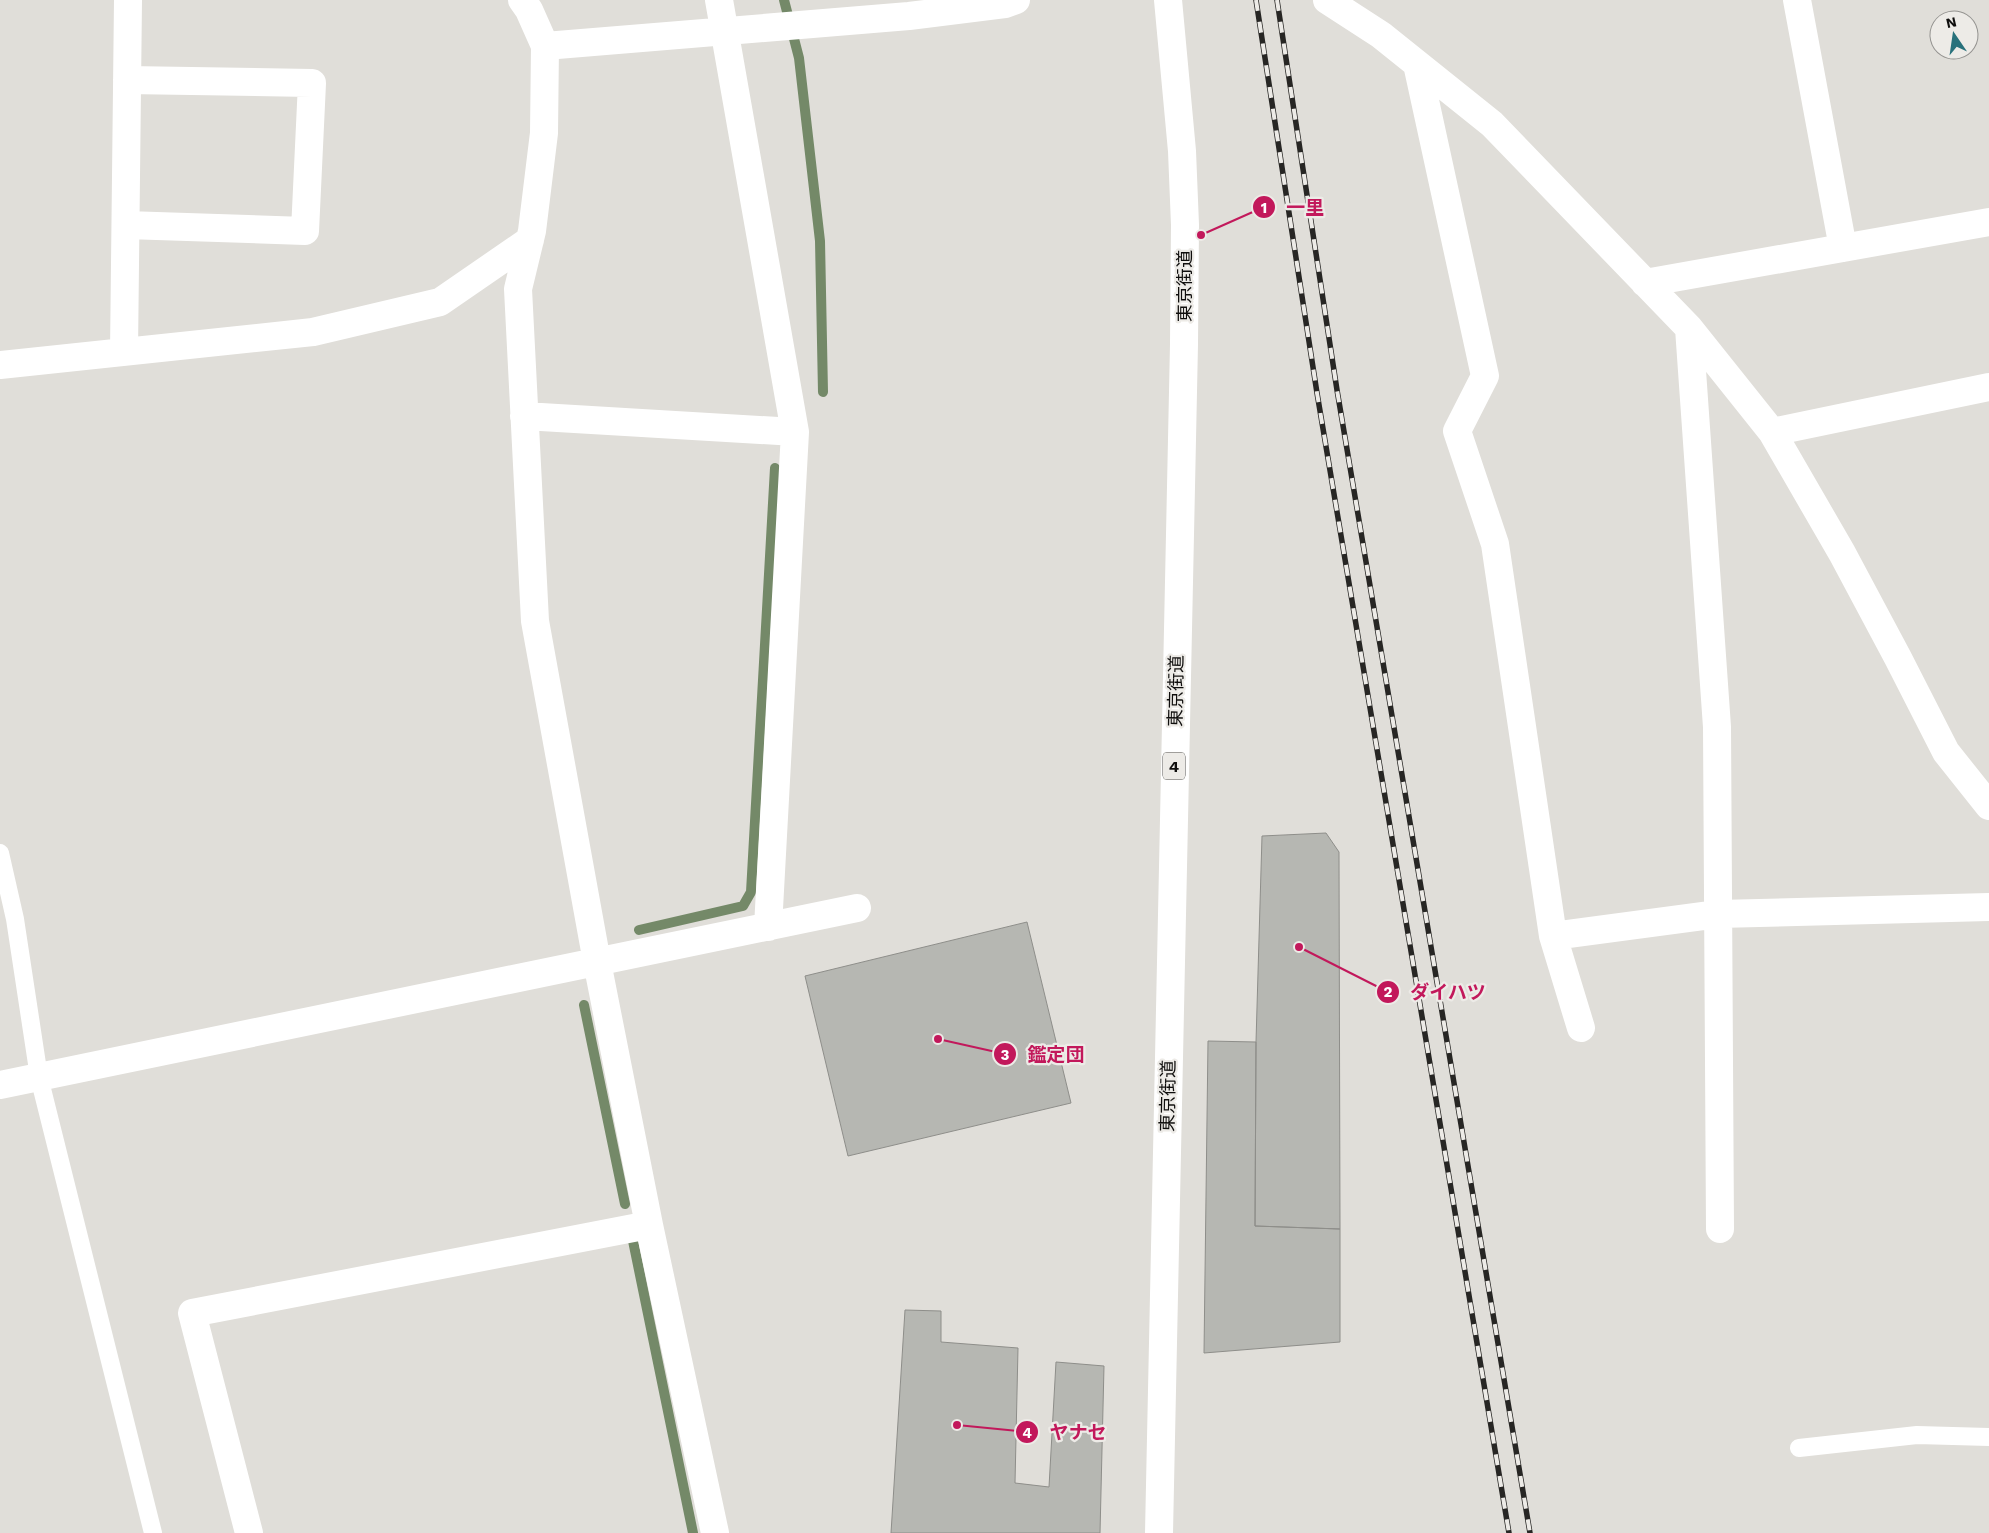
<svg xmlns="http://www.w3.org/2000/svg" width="1989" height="1533" font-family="'Work Sans','Noto Sans JP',sans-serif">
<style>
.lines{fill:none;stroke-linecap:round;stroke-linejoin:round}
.stream{stroke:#748968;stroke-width:10}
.building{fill:#b6b7b2;stroke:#8e8e8a}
.lane{stroke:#fff;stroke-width:18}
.street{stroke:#fff;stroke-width:28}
.highway{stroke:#fff;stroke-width:28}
.rail-casing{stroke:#272624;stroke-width:5.5}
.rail{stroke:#edebe7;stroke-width:4;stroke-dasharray:11;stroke-linecap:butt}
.labels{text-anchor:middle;stroke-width:4.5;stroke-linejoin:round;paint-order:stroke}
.shield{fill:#edebe7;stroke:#52504e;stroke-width:1}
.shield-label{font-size:16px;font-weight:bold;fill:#0f0e0d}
.street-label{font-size:18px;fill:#0f0e0d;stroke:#edebe7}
.leader{fill:none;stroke:#c2185b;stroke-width:2}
.callout-dot{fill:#c2185b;stroke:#edebe7;stroke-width:2}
.mark-label{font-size:15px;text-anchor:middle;font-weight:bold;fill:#fff}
.callout-label{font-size:19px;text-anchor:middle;font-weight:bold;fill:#c2185b;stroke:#edebe7;stroke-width:4.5;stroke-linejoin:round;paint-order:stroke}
</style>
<rect width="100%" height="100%" fill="#e0ded9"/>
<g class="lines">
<!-- stream -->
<path class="stream" d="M784,0L799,58L820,241L823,392
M639,930L743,906L751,892L775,468
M584,1005L625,1204
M632,1236L693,1533"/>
</g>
<!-- building -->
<path class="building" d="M1326,833L1339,852L1340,1229L1255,1226L1256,1042L1262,836Z
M1027,922L1071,1103L848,1156L805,976Z
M1208,1041L1256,1042L1255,1226L1340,1229V1342L1204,1353Z
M905,1310L941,1311V1342L1018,1348L1015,1483L1049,1487L1056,1362L1104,1366L1100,1533H891Z"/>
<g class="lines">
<!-- lane -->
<path class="lane" d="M0,853L15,919L39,1077L153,1533
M1799,1448L1917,1435L1989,1437"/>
<!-- street -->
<path class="street" d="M522,0L529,10L545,46L909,16L1005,4L1016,0
M1327,0L1381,35L1492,124L1689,328L1772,432L1842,553L1898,658L1946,752L1989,806
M1797,0L1843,248
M545,46L544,133L532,231L518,289L535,621L597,962L649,1225L715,1533
M1417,64L1485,376L1457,431L1495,544L1553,936L1581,1028
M126,225L305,231L312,83L127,80
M1645,283L1989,222
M1689,328L1717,727L1720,1229
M124,352L128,0
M0,365L313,332L440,302L530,240
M524,416L795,432L719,0
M1772,432L1989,387
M768,927L795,432
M1553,936L1718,914L1989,907
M0,1085L857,908
M249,1533L192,1313L649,1225"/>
<!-- highway -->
<path class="highway" d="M1159,1533L1184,344L1185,225L1182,151L1168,0"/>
<defs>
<path id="rail" d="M1256,0L1317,393L1509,1533
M1277,0L1337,390L1530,1533"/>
</defs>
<!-- rail casing -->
<use href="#rail" class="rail-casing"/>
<!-- rail -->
<use href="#rail" class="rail"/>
</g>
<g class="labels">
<!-- shield labels -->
<rect class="shield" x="1163" y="752.5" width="22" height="27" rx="4"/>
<g class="shield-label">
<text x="1174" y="772">4</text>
</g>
<!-- street labels -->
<g class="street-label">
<text transform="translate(1185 286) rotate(-90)" y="6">東京街道</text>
<text transform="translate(1176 691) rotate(-89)" y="6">東京街道</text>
<text transform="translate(1168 1096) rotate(-89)" y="6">東京街道</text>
</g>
</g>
<!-- callouts -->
<path class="leader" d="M1201 235L1264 207M1299 947L1388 992M938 1039L1005 1054M957 1425L1027 1432"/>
<g class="callout-dot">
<circle cx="1201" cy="235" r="5"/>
<circle cx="1299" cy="947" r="5"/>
<circle cx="938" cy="1039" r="5"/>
<circle cx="957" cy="1425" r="5"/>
<circle cx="1264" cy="207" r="12"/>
<circle cx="1388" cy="992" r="12"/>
<circle cx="1005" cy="1054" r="12"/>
<circle cx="1027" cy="1432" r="12"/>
</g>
<g class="mark-label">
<text x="1264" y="213">1</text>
<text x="1388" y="997">2</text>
<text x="1005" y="1060">3</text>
<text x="1027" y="1438">4</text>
</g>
<g class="callout-label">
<text x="1305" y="214">一里</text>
<text x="1448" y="999">ダイハツ</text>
<text x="1056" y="1061">鑑定団</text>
<text x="1078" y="1439">ヤナセ</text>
</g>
<!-- north arrow -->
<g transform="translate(1954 35) rotate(347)"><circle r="24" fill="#edebe7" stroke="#949390"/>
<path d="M0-4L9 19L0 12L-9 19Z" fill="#28717b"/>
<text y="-8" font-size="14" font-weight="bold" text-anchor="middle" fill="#0f0e0d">N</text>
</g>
</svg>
